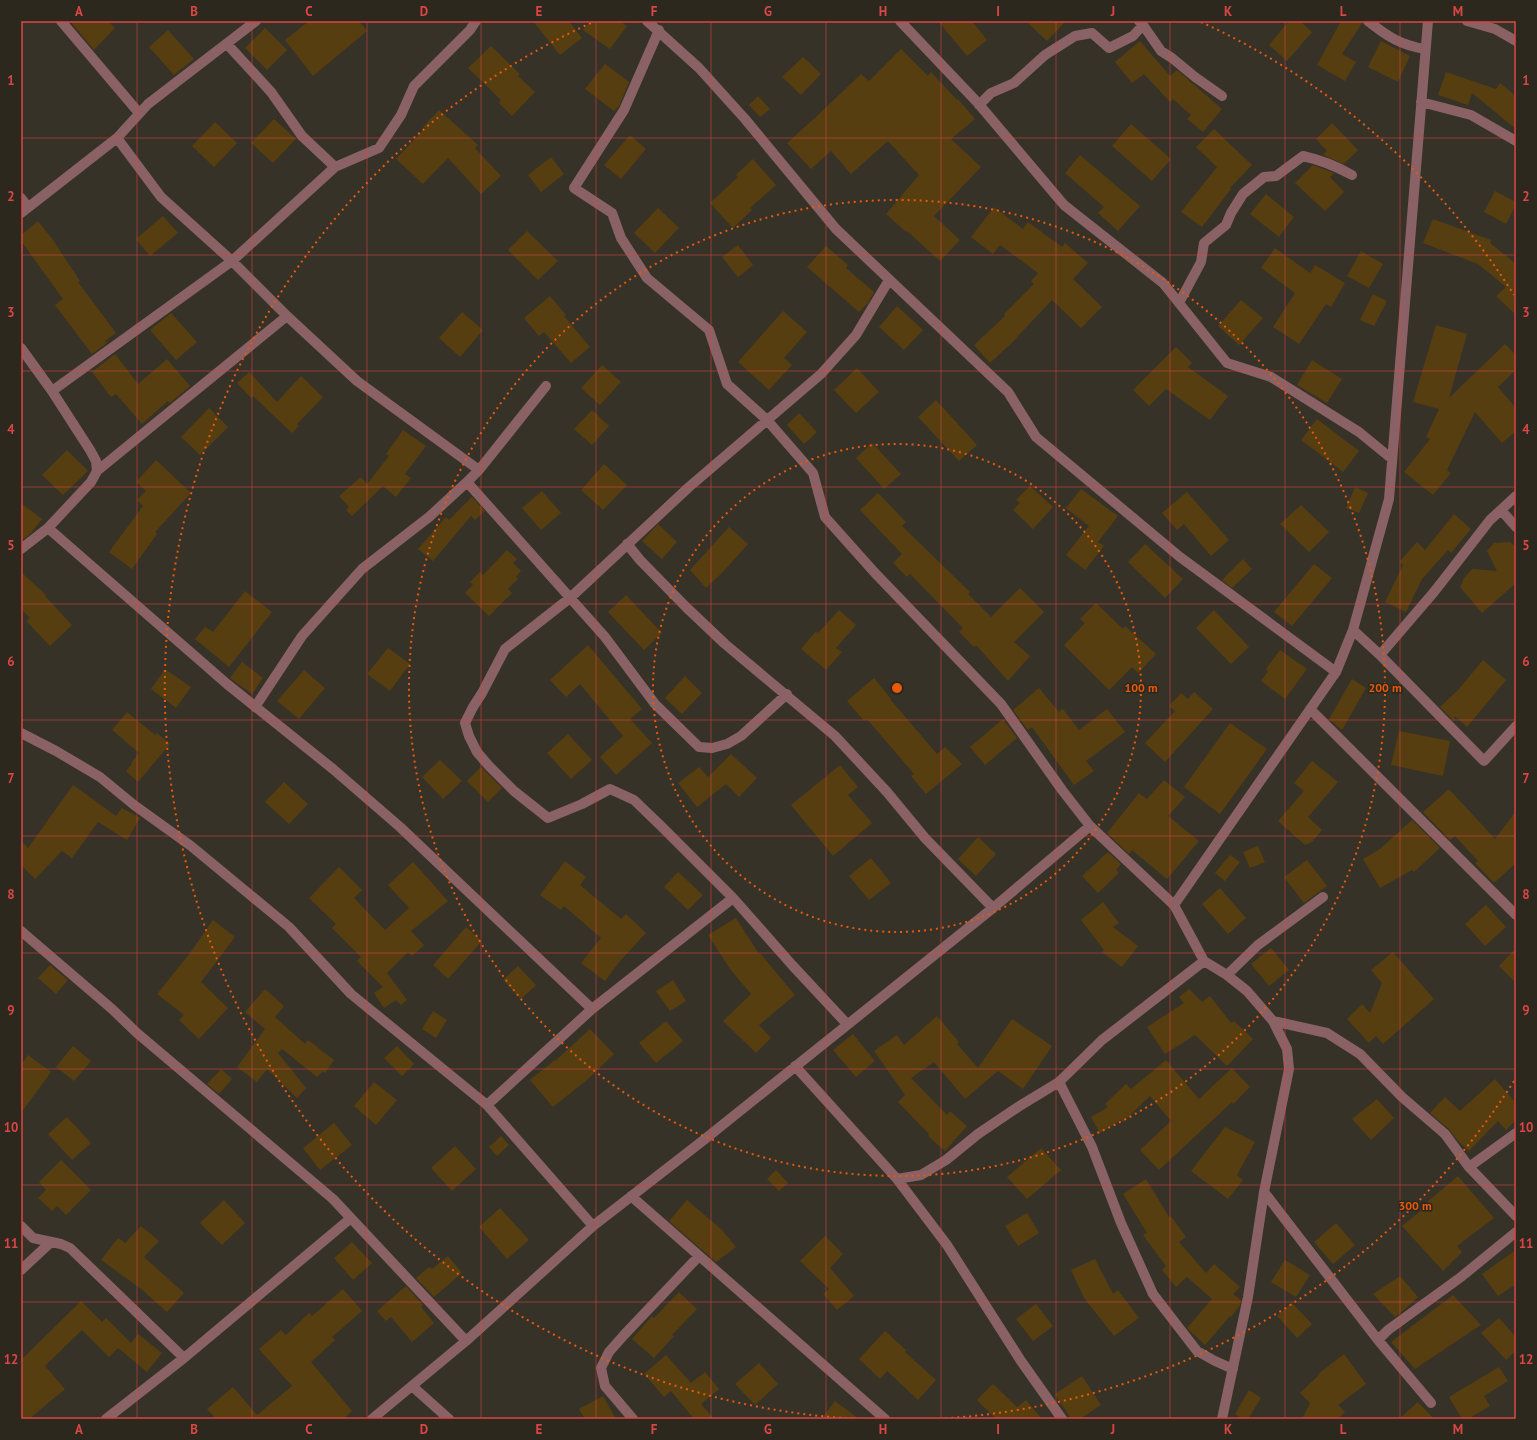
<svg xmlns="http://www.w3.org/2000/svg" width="1537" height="1440" font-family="'PT Sans',sans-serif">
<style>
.building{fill:#573e10}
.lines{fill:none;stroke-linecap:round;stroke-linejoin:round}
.street{stroke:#8a6265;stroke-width:10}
.grid{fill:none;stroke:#db4645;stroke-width:1;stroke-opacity:0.55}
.ring{fill:none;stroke:#e8590c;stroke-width:2;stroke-dasharray:2 4}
.centre{fill:#e8590c;stroke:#2c281d;stroke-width:2}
.ring-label{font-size:12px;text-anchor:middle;font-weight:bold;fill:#e8590c;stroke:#2c281d;stroke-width:3;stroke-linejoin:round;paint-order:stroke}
.neatline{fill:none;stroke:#db4645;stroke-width:1.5}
.grid-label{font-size:13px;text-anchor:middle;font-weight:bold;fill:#db4645}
</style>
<rect width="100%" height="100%" fill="#363227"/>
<!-- building -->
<path class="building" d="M70,21H108L115,28L94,50Z
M309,21H359L367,31L313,76L285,40Z
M533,21H569L582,38L560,55Z
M590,21H620L627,26L610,49L583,30Z
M938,21H972L987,40L967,56Z
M1026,21H1066L1047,41Z
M1289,21H1300L1312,32L1287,61L1269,45Z
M1341,21H1362V23L1342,54L1356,62L1345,81L1317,65Z
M265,28L287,50L267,70L245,48Z
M168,30L194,59L174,75L149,47Z
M1140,41L1170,76L1177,70L1222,109L1203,132L1187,119L1191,115L1173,99L1170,102L1144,74L1132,83L1115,62Z
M1381,41L1410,56L1398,82L1368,67Z
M491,46L520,74L518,76L535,92L512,116L499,103L501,100L468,68Z
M901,49L928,76L931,72L957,100L958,99L975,119L951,139L981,167L934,216L960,240L940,261L907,231L906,232L886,214L919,175L888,141L851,174L831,151L811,169L787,143L818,115L861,74L869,81Z
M803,57L821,74L801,95L782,77Z
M605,64L629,82L619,106L614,111L585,89Z
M1446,72L1496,89L1500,83L1516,96V129L1472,93L1468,105L1438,95Z
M758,96L770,109L760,117L749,105Z
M439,110L478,145L475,148L501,176L481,194L448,158L423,184L396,159L425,128L423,127Z
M274,119L296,139L273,163L251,143Z
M215,122L237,143L214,167L192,146Z
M1332,123L1358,150L1344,164L1323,155L1327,151L1316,139Z
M1131,124L1171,159L1152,181L1112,146Z
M1214,129L1252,165L1230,188L1231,189L1202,227L1181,212L1217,167L1196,147Z
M630,135L646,149L621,179L604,165Z
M1080,155L1140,206L1118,231L1098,213L1104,207L1065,173Z
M551,157L564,174L541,192L528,175Z
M753,159L776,185L750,208L752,210L733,228L710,203L738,177L736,175Z
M1313,165L1334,173L1330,177L1344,192L1325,211L1295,183Z
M1495,191L1516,202V205L1506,224L1484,212Z
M1266,194L1294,217L1279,237L1250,214Z
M994,207L1023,229L1028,222L1062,247L1065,243L1088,263L1073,279L1102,307L1081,328L1052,300L1017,337H1018L990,363L974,345L1005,316L1004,314L1034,284L1031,281L1038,273L1000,245L993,254L971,237Z
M658,208L679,228L655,253L634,233Z
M163,216L178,233L150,256L136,239Z
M1433,219L1491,240L1490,243L1516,264V315L1496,296L1506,287L1478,264L1423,243Z
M38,221L53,240L80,281L78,282L116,333L105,341L107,343L92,354L55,305L63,299L21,241V235Z
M527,231L558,261L538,280L508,250Z
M738,245L753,265L738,277L722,257Z
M826,246L848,265L846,268L874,292L868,303L859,312L807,267Z
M1275,248L1310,273L1315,265L1345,283L1331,307L1326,304L1299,344L1273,327L1295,293L1261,268Z
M1361,251L1383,264L1369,288L1347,276Z
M1373,294L1387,301L1374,326L1360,320Z
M550,296L566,315L564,316L590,347L571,363L544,332L539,336L524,318Z
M1241,300L1263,318L1239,345L1218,326Z
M897,306L923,330L904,350L879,327Z
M783,311L807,332L784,358L792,365L769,390L738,362Z
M462,312L483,330L460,357L439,338Z
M171,313L197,342L176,360L150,330Z
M1436,325L1467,334L1449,398L1505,344L1516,355V370L1498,387L1516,408V431L1502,443L1475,412L1447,470L1451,473L1433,495L1404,472L1430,439L1426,437L1439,409L1413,402Z
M1176,347L1192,363L1188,367L1228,396L1210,420L1166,389L1149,406L1133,390Z
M115,354L138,384L167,359L190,386L170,403L168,401L142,424L116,394L111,397L92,372Z
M1312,360L1342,379L1327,403L1297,385Z
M602,365L621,382L600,405L581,388Z
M857,368L879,392L856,413L834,390Z
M249,372L277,402L301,376L323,397L297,424L299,426L292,433L253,396L251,398L237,383Z
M936,400L977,445L959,461L918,417Z
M209,408L228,427L200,455L181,437Z
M592,410L609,426L592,445L574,429Z
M799,413L817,432L804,444L787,425Z
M1317,419L1359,451L1343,472L1301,440Z
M403,430L426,446L405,474L411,478L396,497L383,486L352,516L346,510L349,507L339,496L361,477L367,484L389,456L386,454Z
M872,443L901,474L884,489L856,458Z
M67,450L88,471L63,495L42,475Z
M156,460L191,493L155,532L157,534L132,569L109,552L143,506L137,500L146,491L136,482Z
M604,464L627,485L603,510L581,490Z
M1030,486L1053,507L1033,529L1013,510L1020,503L1016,500Z
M1355,487L1368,493L1359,513L1346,508Z
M1081,489L1118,516L1098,542L1104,546L1085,570L1066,555L1089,526L1066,508Z
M542,491L561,513L541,530L522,508Z
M1187,492L1229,540L1211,556L1184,524L1177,530L1162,513Z
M878,493L906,522L902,526L970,592L968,594L991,617L1020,588L1044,612L1014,642L1030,656L1008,681L976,645L974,647L959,632L963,628L910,574L907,577L893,563L902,554L860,510Z
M472,497L485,511L475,520L471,516L433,561L418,549L446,517L449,520Z
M21,503L42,519L31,533L21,541Z
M1301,505L1329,532L1309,552L1280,524Z
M1454,514L1471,529L1451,553L1448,550L1422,579L1406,612L1385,602L1403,565L1399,562L1417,542L1425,550Z
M658,524L677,542L662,559L642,541Z
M729,527L748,544L723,572L706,588L690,570Z
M1510,542L1516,547V583L1482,613L1460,587L1464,578L1472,569L1497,571L1487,551L1494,543Z
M1145,544L1183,579L1165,598L1128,562Z
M507,550L517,559L513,563L521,571L516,577L518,579L508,589L512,593L489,616L465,593L473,585L470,582L480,572L483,575Z
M1243,559L1252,569L1232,588L1222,580Z
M1314,564L1332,578L1292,626L1274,612Z
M21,572L46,595L45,596L72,625L50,646L26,621L30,618L21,609Z
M245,591L272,612L229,667L195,639L205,627L213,632Z
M626,595L662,633L644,650L608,612Z
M1096,603L1123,629L1125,626L1156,654L1138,673L1132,667L1109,690L1064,645L1085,623L1080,619Z
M839,610L856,625L836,648L842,652L826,670L801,649L816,631L818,633Z
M1214,610L1249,647L1231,664L1196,628Z
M588,645L642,709L630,719L652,743L616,775L600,757L623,736L580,684L566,697L550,680Z
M388,648L410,664L390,691L367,674Z
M1280,650L1307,669L1285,699L1261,681L1268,671L1266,669Z
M1483,660L1506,680L1467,727L1455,716L1454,721L1440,707L1458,690Z
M242,662L263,678L252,694L230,678Z
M165,669L191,687L176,708L151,689Z
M304,670L325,688L299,719L277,701Z
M685,676L702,693L682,714L665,698Z
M874,678L891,699H890L937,754L945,747L962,764L926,794L911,776L914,774L867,719L864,721L847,701Z
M1352,679L1366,688L1342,730L1329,719Z
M1039,688L1059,712L1063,709L1079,730L1107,709L1125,732L1086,761L1094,771L1074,785L1032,727L1028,730L1013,710Z
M1194,692L1213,709L1165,762L1145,743L1175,711L1169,706L1181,693L1188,699Z
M127,712L155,735L157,733L170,744L138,782L126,771L132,764L131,763L139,753L112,730Z
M1003,719L1017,738L985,765L970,747Z
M1230,723L1267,749L1220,814L1184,787Z
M1399,731L1450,741L1443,776L1391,765Z
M568,734L592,760L571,779L547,753Z
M731,754L757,778L739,797L726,784L697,807L678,783L699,767L708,777Z
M440,760L462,781L443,799L422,777Z
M1312,761L1338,782L1308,817L1322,830L1312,842L1305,845L1278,821L1304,791L1294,783Z
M840,765L858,787L848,795L872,823L833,856L791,805Z
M481,767L502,788L488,802L467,781Z
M1164,780L1185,797L1168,816L1199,841L1167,879L1132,850L1129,854L1107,833L1139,793L1147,799Z
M284,782L308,804L289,824L265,802Z
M73,785L116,816L122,808L140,818L127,840L98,822L72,858L62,851L35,879L21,865V841L28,848Z
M1449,789L1495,839L1516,811V863L1494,883L1475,863L1478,861L1455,836L1450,840L1423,812Z
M1412,820L1440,848L1414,872L1412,870L1380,888L1363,859L1380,849Z
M978,837L996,854L976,876L958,859Z
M1258,846L1265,862L1250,868L1243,852Z
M1108,852L1121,864L1116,870L1119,873L1098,893L1082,876Z
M1230,855L1240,862L1225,881L1215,873Z
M871,858L891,883L869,900L849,876Z
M1307,860L1327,886L1304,903L1284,877Z
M565,861L586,877L580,885L621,919L626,914L646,933L620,961L605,981L581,963L601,938L564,906L561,910L540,895Z
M413,862L448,901L411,931L424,945L412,956L408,952L387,973L407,1000L401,1005L396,1000L384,1008L374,993L383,987L357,961L361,957L332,928L336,924L309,898L339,867L362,890L354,898L385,930L409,908L388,885Z
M678,872L703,895L688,910L664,887Z
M1220,888L1246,918L1228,934L1202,904Z
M1103,902L1119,923L1113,927L1138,946L1122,967L1102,952L1104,950L1081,920Z
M1486,905L1506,927L1485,946L1465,924Z
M736,918L759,954L760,953L795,995L759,1025L771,1038L756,1053L723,1021L751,994L730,969L708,935Z
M213,920L235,937L201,982L228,1008L199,1039L179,1020L184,1015L157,994L190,953Z
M466,927L482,941L448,979L433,965Z
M1271,948L1289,970L1269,986L1251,964Z
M1516,948V983L1499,966Z
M1393,952L1434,999L1383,1044L1376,1036L1369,1043L1347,1019L1362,1004L1370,1013L1382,983L1371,970Z
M50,965L68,980L56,994L38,978Z
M518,966L536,985L521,999L503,980Z
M673,980L686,1001L670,1011L656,991Z
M265,989L284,1006L275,1017L305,1044L308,1040L334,1060L325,1073L323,1071L317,1077L282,1049L278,1053L306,1088L297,1098L267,1069L257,1082L237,1067L265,1029L245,1012Z
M1189,989L1202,1002L1210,996L1231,1023L1234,1021L1253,1039L1227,1066L1195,1035L1165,1054L1147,1027L1184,1003L1179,997Z
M433,1011L447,1020L436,1038L422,1029Z
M937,1016L959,1042L957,1044L978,1068L1012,1019L1052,1046L1023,1089L998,1071L965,1099L934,1062L911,1078L947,1115L950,1111L967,1126L945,1151L928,1136L929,1134L898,1102L905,1095L874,1051L897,1035L904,1045Z
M666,1021L683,1041L656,1063L639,1043Z
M590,1029L614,1054L588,1079L553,1107L530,1080L555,1060V1061Z
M853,1034L875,1061L856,1077L833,1050Z
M73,1046L91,1061L74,1081L56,1067Z
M397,1046L414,1064L402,1076L384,1058Z
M28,1055L51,1072L21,1113V1065Z
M1166,1060L1199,1099L1232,1068L1250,1087L1233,1104L1232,1102L1159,1170L1140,1150L1171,1121L1150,1096L1123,1122L1121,1120L1100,1133L1091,1117L1108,1107L1105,1104L1126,1084L1131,1089Z
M221,1069L232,1079L219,1094L207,1084Z
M1495,1079L1516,1103V1120L1506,1130L1498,1121L1469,1151L1458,1141L1449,1129L1430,1113L1445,1097L1460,1111Z
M374,1082L397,1100L376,1125L354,1106Z
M1377,1099L1394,1118L1371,1140L1352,1119Z
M67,1117L91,1143L72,1160L48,1134Z
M334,1123L352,1145L320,1170L303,1148Z
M1225,1127L1255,1142L1237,1175L1243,1180L1228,1199L1191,1171Z
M501,1136L509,1145L497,1156L489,1147Z
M455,1146L476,1169L452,1191L431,1168Z
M1041,1148L1061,1170L1027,1199L1007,1177Z
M61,1160L91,1190L66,1215L57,1206L52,1211L38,1198L46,1190L39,1182Z
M776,1170L788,1183L779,1191L767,1179Z
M1458,1176L1494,1218L1457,1246L1462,1252L1443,1271L1402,1226L1429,1204L1427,1202Z
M1146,1179L1169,1217L1171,1216L1186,1237L1179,1242L1206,1273L1214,1264L1240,1287L1233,1294L1241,1300L1240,1305L1231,1317L1230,1316L1205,1345L1187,1328L1212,1299L1187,1277L1176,1287L1162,1270L1166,1266L1143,1235L1147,1233L1123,1194Z
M224,1200L245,1223L222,1245L200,1223Z
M687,1200L722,1230L736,1247L716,1262L669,1221Z
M500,1208L529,1240L507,1259L479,1227Z
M1027,1213L1039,1233L1018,1246L1005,1226Z
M1336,1223L1355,1245L1333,1264L1314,1242Z
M141,1226L159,1241L144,1257L184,1293L167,1312L140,1288L101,1260L118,1238L125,1243Z
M825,1236L843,1254L830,1268L854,1296L837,1310L823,1294L829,1289L800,1261Z
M352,1242L372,1263L353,1280L334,1258Z
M1516,1250V1284L1498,1296L1482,1274Z
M448,1256L462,1273L434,1297L416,1278L429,1267L432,1269Z
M1095,1259L1113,1294L1118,1290L1139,1318L1114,1336L1084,1298L1071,1270Z
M1285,1260L1310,1275L1296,1297L1271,1282Z
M1400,1276L1418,1297L1404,1310L1395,1317L1373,1294Z
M406,1286L423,1305L421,1307L434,1323L412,1342L391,1317L386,1321L377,1311Z
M343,1289L362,1311L332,1337L335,1340L311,1362L352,1411L343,1419H216L207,1409L233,1387L257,1415L292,1386L259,1349L281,1330L286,1335L309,1313L312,1316Z
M679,1292L697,1309L672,1335L674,1336L654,1358L632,1339L652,1316L654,1318Z
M1453,1295L1481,1325L1415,1369L1391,1342Z
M81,1301L102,1322L106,1318L131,1343L138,1334L162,1353L147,1372L118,1348L109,1357L82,1330L45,1366L65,1389L29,1419H21V1360Z
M1292,1303L1312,1324L1297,1338L1277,1316Z
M1036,1304L1053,1326L1033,1341L1016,1319Z
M1499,1318L1516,1337V1351L1506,1360L1481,1333Z
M885,1331L906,1350L905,1352L936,1380L918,1400L887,1371L880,1379L859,1359Z
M1344,1354L1366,1384L1338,1405L1345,1412L1338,1419H1302L1310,1403L1300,1393L1319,1375L1318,1374Z
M666,1355L691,1383L705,1372L719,1389L701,1404L714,1419H694L671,1391L664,1397L644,1374Z
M759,1363L778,1384L755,1405L735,1384Z
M1499,1367L1508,1381L1484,1396L1490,1406L1468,1419H1462L1449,1397Z
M1082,1376L1101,1405L1080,1419H1071L1055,1394Z
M993,1384L1017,1407L1026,1400L1042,1419H996L977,1400Z
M1249,1390L1261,1398L1248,1419H1243L1235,1414Z
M603,1396L616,1419H585L579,1409Z
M835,1401L859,1419H821Z
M1418,1402L1434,1419H1399Z"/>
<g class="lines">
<!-- street -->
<path class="street" d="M61,21L139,113
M647,21L699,68L745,119L836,229L1008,392L1036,437L1180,557L1336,672
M900,21L977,102L1064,205L1163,283L1227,363L1271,377L1359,432L1392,459
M1368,21C1387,36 1400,45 1425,49
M1467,21L1495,29L1516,41
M1143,25L1161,51L1172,58L1195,77L1222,96
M659,30L624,110L574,188L612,213L621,238L647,278L709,330L727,384L767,420L813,473L825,517L875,573L1001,704L1062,790L1090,826L1174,905L1204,961L1227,975L1247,991L1273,1021L1287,1049L1289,1069L1264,1192L1248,1297L1222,1419
M227,44L271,92L302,136L335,167L379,148L401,115L414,86L470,30L476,21
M1421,102L1471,115L1516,141
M979,105L991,93L1014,83L1045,55L1075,36L1092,33L1109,48L1133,36L1143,25L1139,21
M117,138L148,104L256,21
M335,167L232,261L287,316L357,381L479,470
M21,198L28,207
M21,213L117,138L161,197L232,261L52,391
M1179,303L1201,262L1204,243L1226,225L1231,213L1243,194L1264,177L1276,176L1303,156C1321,160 1336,166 1352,175
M21,348L52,391L90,450L96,461L97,471L91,482L48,528
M546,386L479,470L467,482L605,637L655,704L699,747L712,748L727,744L741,736L787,694
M97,471L287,316
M1501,510L1516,527
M627,544L640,560L686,607L725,644L835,736L887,792L925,838L993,908
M21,549L48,528L227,684L333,769L400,827L592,1009
M1353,630L1380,655L1484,761L1516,726
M1380,655L1434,592L1490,520L1516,496
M255,707L302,636L362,569L429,517L467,482
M1310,709L1516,915
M21,733L56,751L100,777L134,805L191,846L289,927L351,994L487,1105L593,1226
M1174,905L1336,672L1353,630L1389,499L1428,21
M21,931L112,1009L137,1033L333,1199L466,1341
M1227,975L1258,945L1323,897
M1273,1021L1327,1033L1360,1054L1402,1097L1445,1134L1469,1167L1516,1216
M847,1024L793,966L733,898L660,825L634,800L610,789L582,804L548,818L514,791L489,766L477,752L469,736L465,723L473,707L482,693L505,649L570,598L689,487L821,374L856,335L889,280
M795,1066L897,1179L947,1245L1021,1361L1062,1419
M1059,1082L1092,1147L1121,1223L1153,1294L1197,1351L1215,1361L1233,1369
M487,1105L592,1009L733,898
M1469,1167L1516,1133
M897,1179L921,1175L946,1160L978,1134L1018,1107L1059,1082L1102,1040L1204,961
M1264,1192L1378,1340L1388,1330L1461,1277L1516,1232
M631,1196L885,1419
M21,1226L33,1238L61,1244L70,1248L184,1358
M21,1270L51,1242
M1378,1340L1431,1403
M412,1386L449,1419
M106,1419L184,1358L351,1218
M372,1419L466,1341L593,1226L705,1139L993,908L1090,826
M633,1419L605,1386L601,1368L609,1352L624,1335L699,1256"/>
</g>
<!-- grid -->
<path class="grid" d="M137,21V1419M252,21V1419M367,21V1419M481,21V1419M596,21V1419M711,21V1419M826,21V1419M941,21V1419M1056,21V1419M1170,21V1419M1285,21V1419M1400,21V1419M21,138H1516M21,255H1516M21,371H1516M21,487H1516M21,604H1516M21,720H1516M21,836H1516M21,953H1516M21,1069H1516M21,1185H1516M21,1302H1516"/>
<!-- distance rings -->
<g class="ring">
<circle cx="897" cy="688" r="244"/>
<circle cx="897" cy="688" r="488"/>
<path d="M1514 1081A732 732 0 0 1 935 1419M859 1419A732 732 0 0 1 593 22M1201 22A732 732 0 0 1 1514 295"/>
</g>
<circle cx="897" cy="688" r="6" class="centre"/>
<g class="ring-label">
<text x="1141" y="692">100 m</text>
<text x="1385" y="692">200 m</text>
<text x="1415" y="1210">300 m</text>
</g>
<!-- border -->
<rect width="1537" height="1440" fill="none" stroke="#2c281d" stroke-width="44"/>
<rect x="22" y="22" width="1493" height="1396" class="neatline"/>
<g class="grid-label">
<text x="79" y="16">A</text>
<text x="194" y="16">B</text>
<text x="309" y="16">C</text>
<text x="424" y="16">D</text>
<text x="539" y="16">E</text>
<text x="654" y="16">F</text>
<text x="768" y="16">G</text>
<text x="883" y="16">H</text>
<text x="998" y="16">I</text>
<text x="1113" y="16">J</text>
<text x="1228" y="16">K</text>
<text x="1343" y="16">L</text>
<text x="1458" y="16">M</text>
<text x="11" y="85">1</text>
<text x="1526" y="85">1</text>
<text x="11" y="201">2</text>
<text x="1526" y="201">2</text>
<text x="11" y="317">3</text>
<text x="1526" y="317">3</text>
<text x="11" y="434">4</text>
<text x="1526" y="434">4</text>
<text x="11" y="550">5</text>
<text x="1526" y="550">5</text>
<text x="11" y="666">6</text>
<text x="1526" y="666">6</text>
<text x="11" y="783">7</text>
<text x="1526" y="783">7</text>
<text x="11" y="899">8</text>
<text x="1526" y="899">8</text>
<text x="11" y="1015">9</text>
<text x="1526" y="1015">9</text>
<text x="11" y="1132">10</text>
<text x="1526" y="1132">10</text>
<text x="11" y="1248">11</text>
<text x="1526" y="1248">11</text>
<text x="11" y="1364">12</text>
<text x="1526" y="1364">12</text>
<text x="79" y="1434">A</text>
<text x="194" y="1434">B</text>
<text x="309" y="1434">C</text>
<text x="424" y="1434">D</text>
<text x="539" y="1434">E</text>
<text x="654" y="1434">F</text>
<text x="768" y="1434">G</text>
<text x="883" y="1434">H</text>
<text x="998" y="1434">I</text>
<text x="1113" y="1434">J</text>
<text x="1228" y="1434">K</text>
<text x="1343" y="1434">L</text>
<text x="1458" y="1434">M</text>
</g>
</svg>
